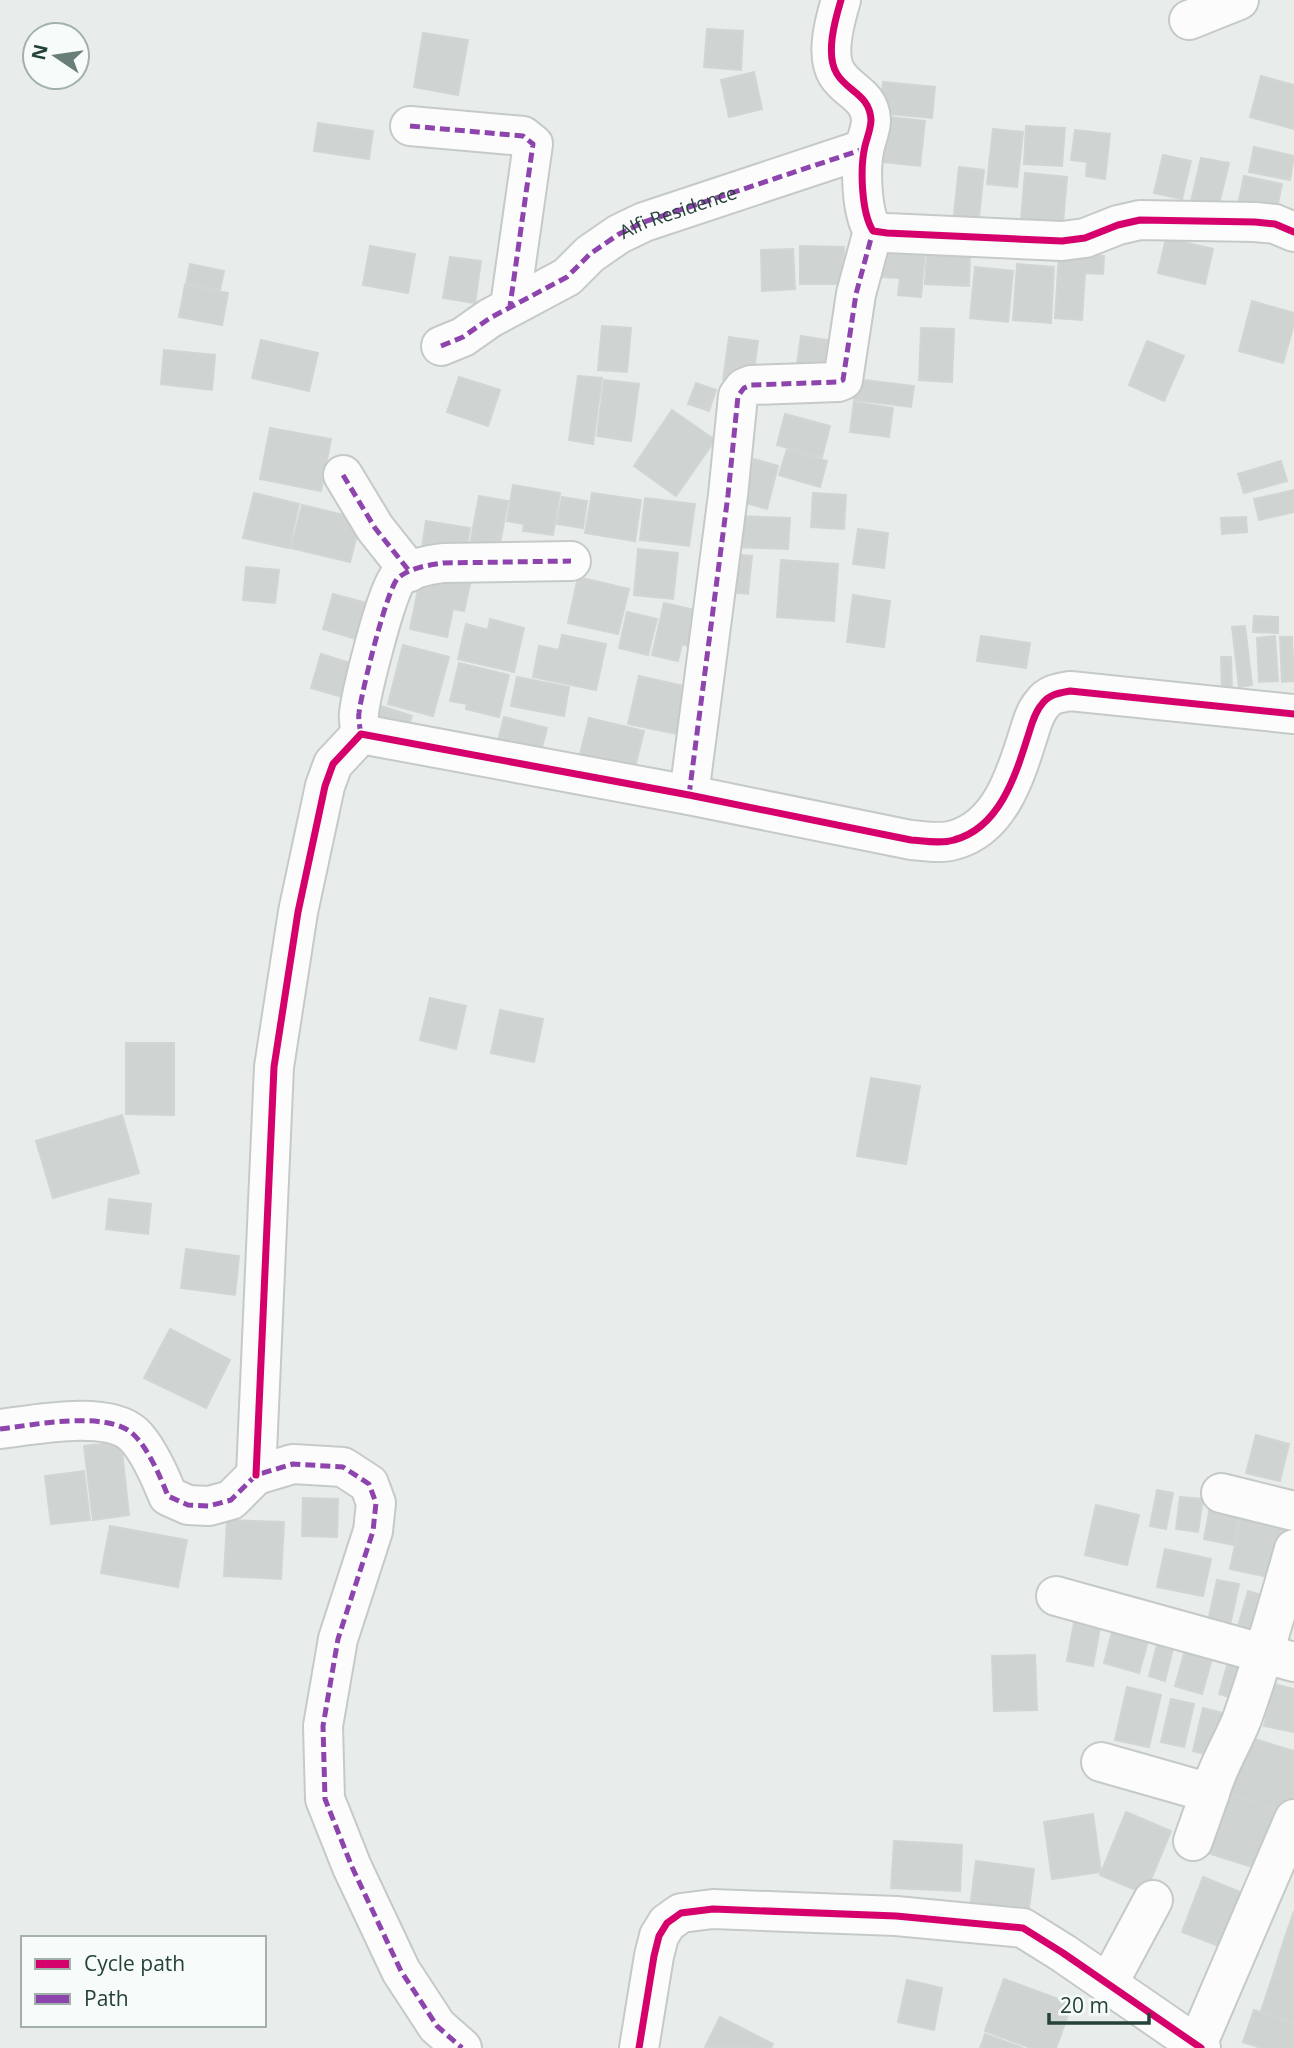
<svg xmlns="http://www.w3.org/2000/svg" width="1294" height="2048" font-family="'Open Sans',sans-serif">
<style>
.building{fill:#cfd4d2;stroke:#d1d6d4;stroke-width:2}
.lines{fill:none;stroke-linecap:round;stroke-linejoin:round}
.minor-casing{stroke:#c5cac8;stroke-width:42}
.minor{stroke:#fcfcfc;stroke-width:38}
.quiet{stroke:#8e44ad;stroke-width:5;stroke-dasharray:10 5;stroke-linecap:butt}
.cycleway-casing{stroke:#f7fbf9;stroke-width:11}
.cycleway{stroke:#d6006c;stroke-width:7}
.labels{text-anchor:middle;stroke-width:7;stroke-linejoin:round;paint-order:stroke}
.street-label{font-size:19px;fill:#24423a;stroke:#f7fbf9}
</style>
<rect width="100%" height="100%" fill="#e8edeb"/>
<!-- building -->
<path class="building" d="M707,29L743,31L741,70L704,67Z
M423,33L468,40L458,95L414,87Z
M754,72L762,109L729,117L721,80Z
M1261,76L1294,85V129L1250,117Z
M883,82L935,87L932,118L880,113Z
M880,116L925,121L920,166L875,161Z
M318,123L373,131L369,159L314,151Z
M1026,126L1065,128L1062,166L1024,164Z
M993,129L1023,132L1017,187L987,184Z
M1075,130L1110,134L1105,179L1086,176L1087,162L1071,160Z
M1254,147L1294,156L1290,180L1249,172Z
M1163,155L1191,161L1182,199L1154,193Z
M1201,158L1229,163L1217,212L1190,206Z
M959,167L984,170L978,227L953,224Z
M1025,173L1067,177L1062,234L1020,231Z
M1244,176L1282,184L1276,213L1238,205Z
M1166,238L1213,249L1205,284L1158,273Z
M370,246L415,254L408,293L363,285Z
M800,246L844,247L843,284H800Z
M886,248L925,251L921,297L898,295L900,278L883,277Z
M793,249L795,289L762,291L761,250Z
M1059,253L1104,256L1103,274L1085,273L1082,320L1055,318Z
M927,254L970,256L969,286L925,284Z
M450,257L481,261L475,303L443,298Z
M190,264L224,271L220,290L186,284Z
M1017,264L1054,267L1051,323L1013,320Z
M975,267L1013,271L1008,322L970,318Z
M185,285L228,293L222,325L179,317Z
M1252,301L1294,313V324L1283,363L1239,351Z
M602,326L631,328L627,372L598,370Z
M921,328L954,329L952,382L919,380Z
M801,336L828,340L823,375L796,371Z
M729,337L758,341L752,384L723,380Z
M261,340L318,353L309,391L252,378Z
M1147,341L1184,356L1164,401L1129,385Z
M164,350L215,355L212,390L161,384Z
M578,376L602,378L593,444L569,440Z
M459,377L500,390L488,426L447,412Z
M856,379L914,386L911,407L854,400Z
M604,380L639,384L631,441L597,436Z
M696,383L716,390L709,411L688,404Z
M854,402L893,408L889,437L850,432Z
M672,410L715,440L676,496L634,466Z
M785,414L830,426L822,457L777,445Z
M270,428L331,439L321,491L260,479Z
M787,449L827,461L820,487L779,475Z
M754,459L778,466L767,509L743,502Z
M1281,461L1287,481L1244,493L1238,474Z
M513,485L560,493L553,535L523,531L524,524L507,521Z
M1294,490V512L1259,520L1254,499Z
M254,493L299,504L289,548L243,538Z
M592,493L641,500L635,541L585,533Z
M813,493L846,495L844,529L811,527Z
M479,496L508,501L498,554L468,555Z
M562,497L587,501L583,528L557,524Z
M645,498L695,504L689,546L640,540Z
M302,505L361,519L350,562L291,548Z
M734,516L790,518L788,549L732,547Z
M1246,517L1247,532L1222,534L1221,518Z
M426,521L470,528L465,556L422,548Z
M858,529L888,533L884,568L853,564Z
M638,549L678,553L673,599L634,595Z
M723,553L752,556L748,594L719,591Z
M781,560L838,564L834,621L777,617Z
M246,567L279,570L275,603L243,600Z
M422,570L471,580L464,611L453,609L447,637L410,629Z
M578,577L629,589L618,634L568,623Z
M333,594L370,604L359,640L323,629Z
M853,595L890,601L884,647L847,642Z
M664,603L699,611L691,647L682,644L678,661L652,655Z
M627,612L657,619L648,655L619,648Z
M1254,616L1278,617V633L1253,632Z
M490,619L524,628L514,672L458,659L466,624L488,630Z
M1245,626L1252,685L1239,687L1232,627Z
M562,635L606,644L596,690L533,677L539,646L559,650Z
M981,636L1030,643L1026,668L977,661Z
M1275,636L1278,681L1259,682L1257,638Z
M1280,637H1292L1294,681L1282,682Z
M403,645L449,657L433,716L388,704Z
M321,654L360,666L350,699L311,688Z
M1221,657H1231L1232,691H1222Z
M459,663L509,675L499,717L466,709L467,704L450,701Z
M639,676L688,687L678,734L628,724Z
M517,677L569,687L564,716L511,706Z
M372,703L412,716L405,736L366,722Z
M504,717L547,728L541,751L498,741Z
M589,718L644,731L631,783L576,770Z
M430,998L466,1006L456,1049L420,1040Z
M500,1010L543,1019L534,1062L491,1053Z
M126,1043H174V1115L126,1114Z
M871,1078L920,1086L906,1164L857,1156Z
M122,1115L139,1173L53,1198L36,1141Z
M109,1199L151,1204L148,1234L106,1229Z
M186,1249L239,1256L235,1295L181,1288Z
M170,1329L230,1360L206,1408L144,1378Z
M1256,1435L1289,1444L1280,1481L1246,1473Z
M121,1442L129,1515L93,1520L84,1446Z
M84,1471L90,1520L51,1524L45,1476Z
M1157,1490L1173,1493L1166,1529L1150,1526Z
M1212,1496L1241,1501L1234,1545L1204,1539Z
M1180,1497L1203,1499L1198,1532L1176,1529Z
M303,1498L338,1499L337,1537L302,1536Z
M1096,1505L1139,1515L1127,1565L1085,1555Z
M1243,1507L1294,1527L1283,1580L1230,1569Z
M227,1520L284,1522L281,1579L224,1576Z
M110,1526L187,1540L178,1587L101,1573Z
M1165,1549L1211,1559L1203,1596L1157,1587Z
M1217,1580L1239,1584L1229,1630L1207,1626Z
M1248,1591L1279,1600L1266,1646L1235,1637Z
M1076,1612L1102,1616L1093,1666L1067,1661Z
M1113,1628L1149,1638L1139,1673L1104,1663Z
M1158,1641L1174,1645L1165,1681L1149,1676Z
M1186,1647L1213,1655L1202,1694L1175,1686Z
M1231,1652L1259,1660L1247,1702L1219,1694Z
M1035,1655L1037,1710L994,1711L992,1656Z
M1273,1684L1294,1689V1732L1264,1726Z
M1127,1687L1161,1695L1149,1747L1115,1740Z
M1171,1699L1194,1704L1184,1747L1161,1742Z
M1203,1708L1230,1715L1220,1758L1193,1751Z
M1241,1735L1294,1751V1784L1232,1765Z
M1232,1765L1294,1784V1797L1289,1812L1223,1792Z
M1223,1792L1289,1812L1271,1873L1205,1852Z
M1126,1812L1171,1831L1145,1894L1100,1875Z
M1093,1814L1101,1872L1052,1879L1044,1822Z
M894,1841L962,1845L960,1891L891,1888Z
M976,1861L1034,1869L1028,1916L970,1908Z
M1203,1877L1245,1894L1224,1948L1182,1932Z
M1294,1911V1940L1285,1937Z
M1285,1937L1294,1940V1982L1273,1975Z
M1273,1975L1294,1982V2022L1261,2011Z
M1004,1979L1072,2004L1056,2048H1031L985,2031Z
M907,1980L942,1988L934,2030L898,2022Z
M1254,2010L1294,2024V2048H1261L1243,2042Z
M720,2017L773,2044L771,2048L705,2047Z
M985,2034L1023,2048H980Z"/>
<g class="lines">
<defs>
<g id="minor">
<path d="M841,0C835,20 825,55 837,74C848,92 870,95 871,120C871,128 867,138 865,146C860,167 861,212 873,231L887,233L1062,241L1085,238L1118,225L1140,220L1255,222L1275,224L1294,232"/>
<path d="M1189,20L1239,0"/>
<path d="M410,126L523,136L533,144L510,306"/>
<path id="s1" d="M441,346L463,337L490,318L567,277L590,254L619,234L644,222L864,149"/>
<path d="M343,475L375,528L410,572"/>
<path d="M361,734C360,727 358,720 359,713C361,694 387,588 398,578C410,568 428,565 443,563L571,561"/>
<path d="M689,795L728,495L738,396L744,388L751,385L838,382L843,380L856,294L873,231"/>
<path d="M0,1429C33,1425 107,1410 133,1434C148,1448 160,1476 168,1496L188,1505L209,1506L231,1500L256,1475L293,1464L343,1467L369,1484L376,1503L373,1531L338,1639L323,1726L325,1799L352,1867L401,1971L437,2026L462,2048"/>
<path d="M256,1475L274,1067L298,912L325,786L333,764L361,734L689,795L911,840C925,841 941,844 954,840C999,828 1015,777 1027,739C1031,727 1034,713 1042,704C1049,694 1059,693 1070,691L1294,714"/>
<path d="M1221,1493L1294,1511"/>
<path d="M1056,1596L1294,1662"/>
<path d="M1101,1762L1210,1793C1217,1767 1232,1744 1242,1719C1262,1663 1278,1606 1294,1549"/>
<path d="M1193,1841L1210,1793"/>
<path d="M1108,1984L1153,1900"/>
<path d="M1197,2045L1294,1819"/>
<path d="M639,2048L654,1956L659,1936L667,1923L681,1913L713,1909L896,1916L1023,1928L1063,1953L1201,2048"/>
</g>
</defs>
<!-- minor casing -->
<use href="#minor" class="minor-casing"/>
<!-- minor -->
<use href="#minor" class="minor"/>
<!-- quiet -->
<path class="quiet" d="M410,126L523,136L533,144L510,306
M441,346L463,337L490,318L567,277L590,254L619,234L644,222L864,149
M343,475L375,528L410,572
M361,734C360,727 358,720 359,713C361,694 387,588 398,578C410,568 428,565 443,563L571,561
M689,795L728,495L738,396L744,388L751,385L838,382L843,380L856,294L873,231
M0,1429C33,1425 107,1410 133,1434C148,1448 160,1476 168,1496L188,1505L209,1506L231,1500L256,1475L293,1464L343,1467L369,1484L376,1503L373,1531L338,1639L323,1726L325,1799L352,1867L401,1971L437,2026L462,2048"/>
<defs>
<path id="cycleway" d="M841,0C835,20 825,55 837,74C848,92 870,95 871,120C871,128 867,138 865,146C860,167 861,212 873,231L887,233L1062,241L1085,238L1118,225L1140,220L1255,222L1275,224L1294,232
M256,1475L274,1067L298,912L325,786L333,764L361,734L689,795L911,840C925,841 941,844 954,840C999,828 1015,777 1027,739C1031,727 1034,713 1042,704C1049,694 1059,693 1070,691L1294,714
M639,2048L654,1956L659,1936L667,1923L681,1913L713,1909L896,1916L1023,1928L1063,1953L1201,2048"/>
</defs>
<!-- cycleway casing -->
<use href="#cycleway" class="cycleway-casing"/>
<!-- cycleway -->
<use href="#cycleway" class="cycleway"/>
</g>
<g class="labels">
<!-- street labels -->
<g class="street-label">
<text dy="7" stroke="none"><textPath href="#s1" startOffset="275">Alfi Residence</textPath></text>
</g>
</g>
<!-- legend -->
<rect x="21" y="1936" width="245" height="91" fill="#f7fbf9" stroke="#a3b1ad" stroke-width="2"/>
<rect x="35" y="1959" width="35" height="10" fill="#d6006c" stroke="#a3b1ad" stroke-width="2"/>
<text x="84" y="1971" font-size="21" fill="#24423a">Cycle path</text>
<rect x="35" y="1994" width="35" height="10" fill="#8e44ad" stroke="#a3b1ad" stroke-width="2"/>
<text x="84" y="2006" font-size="21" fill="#24423a">Path</text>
<!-- north arrow -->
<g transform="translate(56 56) rotate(283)"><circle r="33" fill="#f7fbf9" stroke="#a3b1ad" stroke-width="2"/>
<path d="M0-5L12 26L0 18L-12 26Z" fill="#697e78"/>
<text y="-10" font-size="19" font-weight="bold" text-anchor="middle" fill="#24423a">N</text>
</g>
<!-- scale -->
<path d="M1049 2013v10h100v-10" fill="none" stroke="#24423a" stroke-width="3.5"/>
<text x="1060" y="2013" font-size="21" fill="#24423a" stroke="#f7fbf9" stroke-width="5" paint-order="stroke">20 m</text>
</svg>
